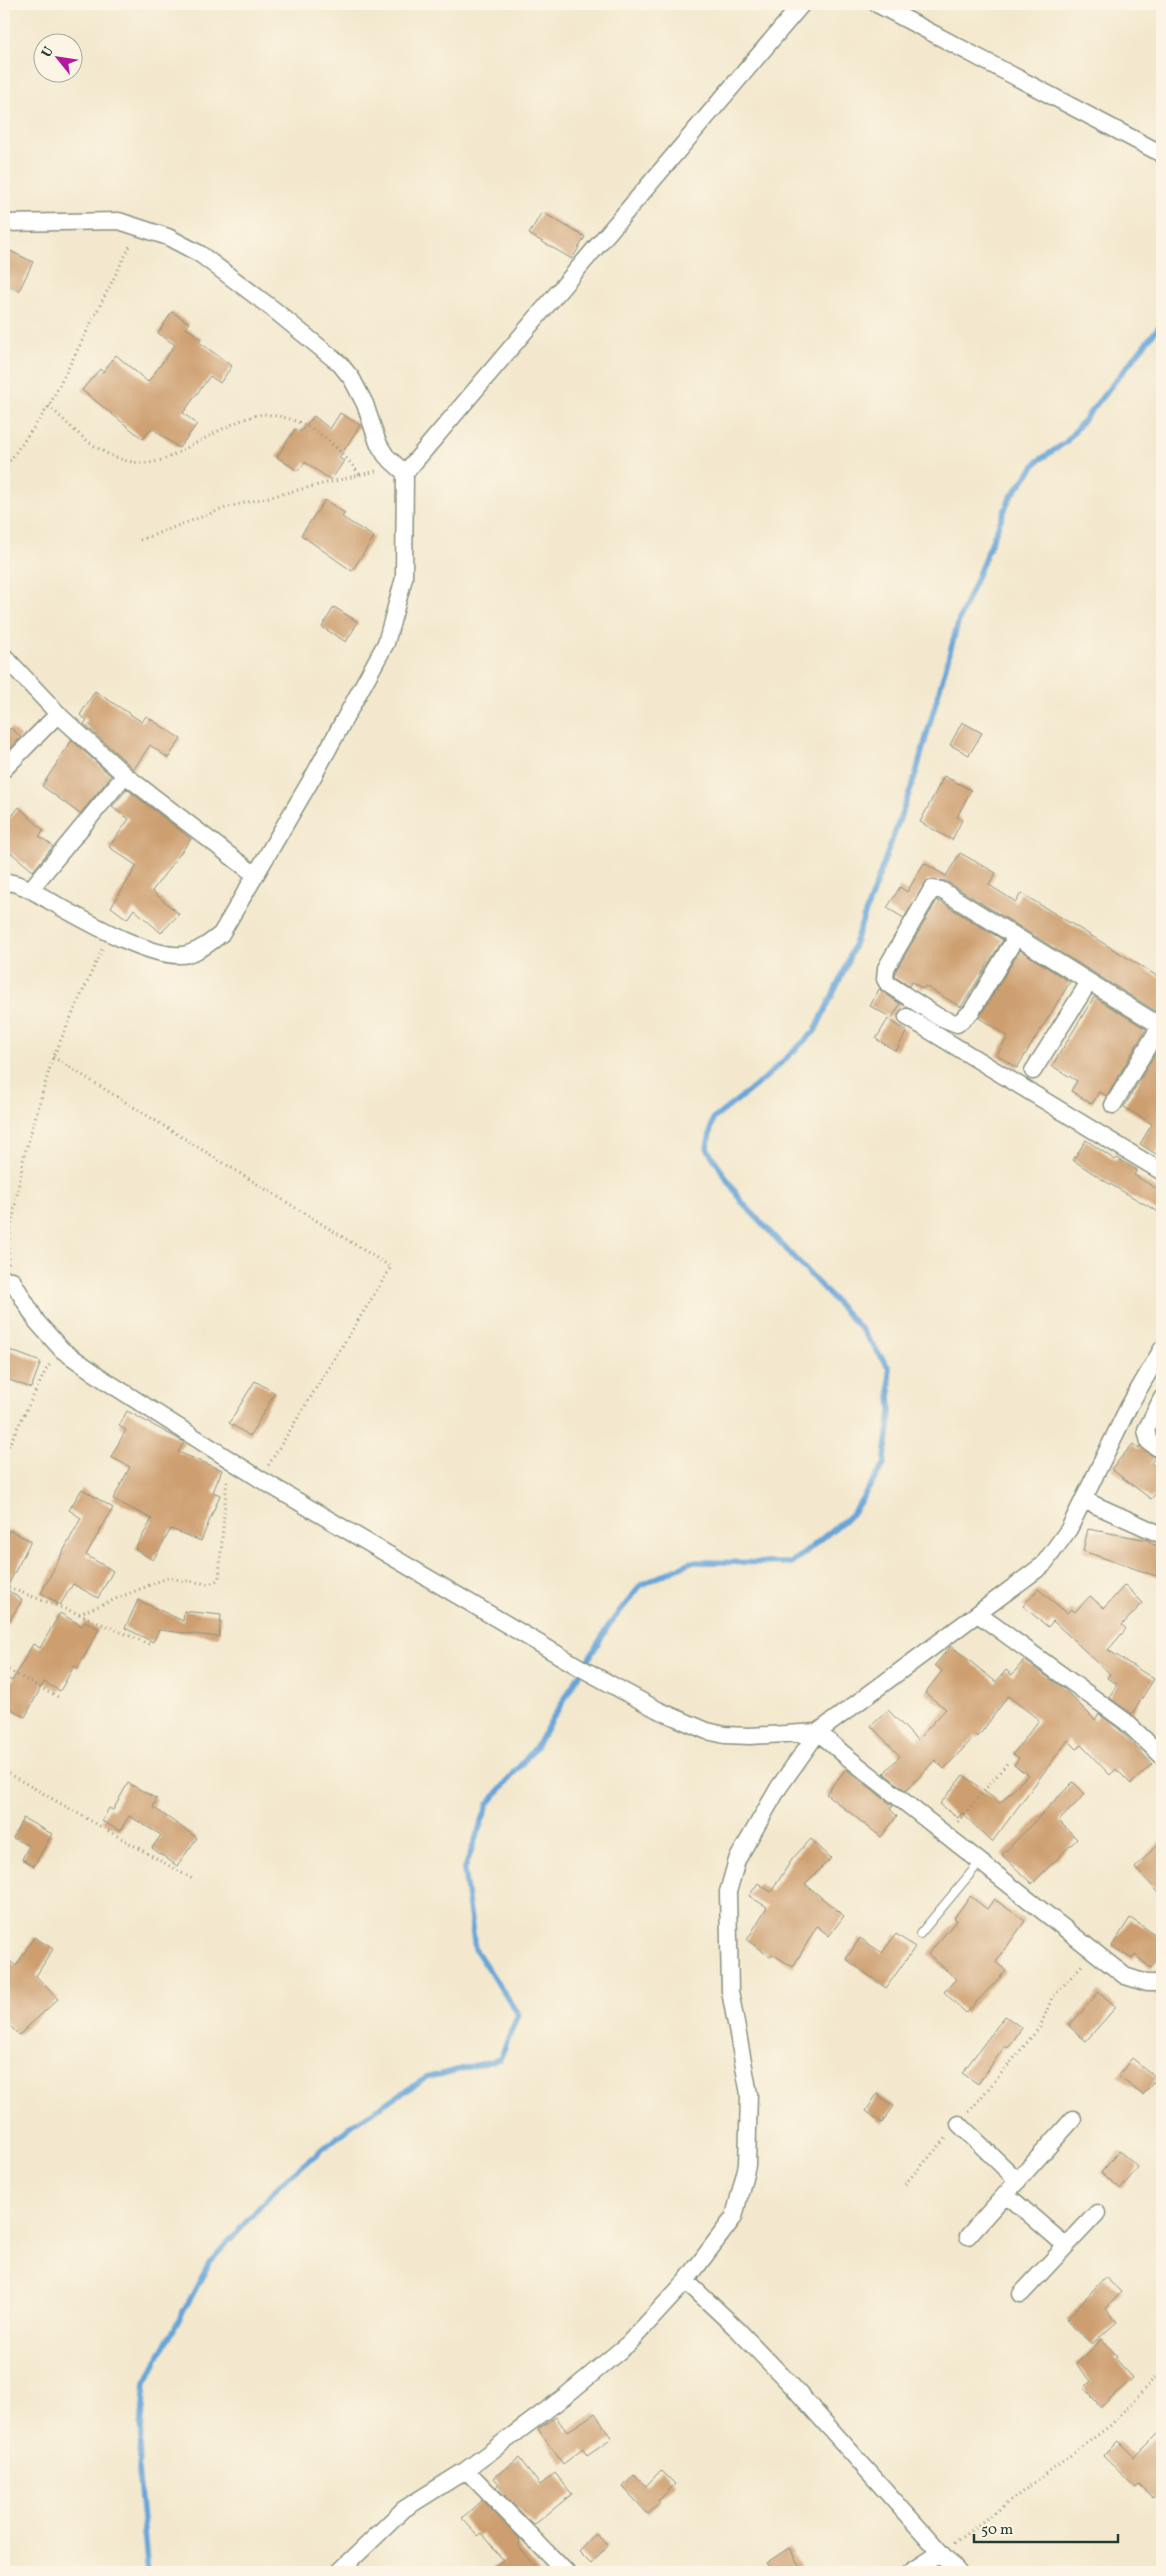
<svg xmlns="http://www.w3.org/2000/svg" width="1166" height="2576" font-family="Vollkorn,serif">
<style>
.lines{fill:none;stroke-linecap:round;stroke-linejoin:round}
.stream{stroke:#67a5d8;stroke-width:5.5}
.building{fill:#cd9f70}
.service-casing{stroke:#899280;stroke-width:10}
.minor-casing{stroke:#899280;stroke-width:19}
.path{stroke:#899280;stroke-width:3;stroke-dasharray:1 4;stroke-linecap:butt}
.service{stroke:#fff;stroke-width:8}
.minor{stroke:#fff;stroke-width:16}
</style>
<rect width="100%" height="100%" fill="#fcf5e5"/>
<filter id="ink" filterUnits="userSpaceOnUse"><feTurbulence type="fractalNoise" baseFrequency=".02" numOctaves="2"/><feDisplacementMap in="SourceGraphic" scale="10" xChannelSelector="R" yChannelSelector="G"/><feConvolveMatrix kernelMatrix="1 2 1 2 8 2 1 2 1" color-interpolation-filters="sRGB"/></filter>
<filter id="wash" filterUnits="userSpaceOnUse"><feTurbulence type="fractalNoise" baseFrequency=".0096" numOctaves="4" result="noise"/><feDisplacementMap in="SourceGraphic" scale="20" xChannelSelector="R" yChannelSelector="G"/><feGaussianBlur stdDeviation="1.12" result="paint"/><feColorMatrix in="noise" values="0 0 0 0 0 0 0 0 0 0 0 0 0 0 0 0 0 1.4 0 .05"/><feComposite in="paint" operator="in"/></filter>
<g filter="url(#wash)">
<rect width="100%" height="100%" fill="#f3e8cd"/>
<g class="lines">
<!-- stream -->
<path class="stream" d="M148,2572L138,2469L145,2383L210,2262L282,2182L356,2122L426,2078L500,2059L518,2014L475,1949L464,1871L488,1804L535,1748L609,1625L641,1585L691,1562L792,1563L852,1514L884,1465L891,1412L889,1368L862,1330L741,1201L707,1148L713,1119L763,1080L815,1031L845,969L914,780L959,620L1010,498L1038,461L1066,442L1162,323"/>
</g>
<g id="blocks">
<!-- building -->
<path class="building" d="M542,212L585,237L572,259L529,234Z
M10,251L33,262L19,291L4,284V263Z
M172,312L189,323L186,328L201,338L199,342L232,366L220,383L210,376L183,413L197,424L179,448L152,428L143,439L82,390L100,369L103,372L116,355L148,382L175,345L158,333Z
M340,413L360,425L339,458L344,461L331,480L305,462L298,471L277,457L295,429L300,432L314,416L330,429Z
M325,500L345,513L342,517L374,537L352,571L301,535Z
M334,607L358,622L346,642L322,627Z
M95,691L142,722L146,716L181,739L168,758L150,745L134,769L84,724L87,720L80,715Z
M962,722L982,733L969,755L950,745Z
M11,728L21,737L4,755V736Z
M72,740L111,776L80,814L42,786Z
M944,776L971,790L957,817L962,820L952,840L920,822Z
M127,789L191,839L152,891L179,914L161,933L134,909L127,919L111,907L137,866L109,847L129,819L112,807Z
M19,807L44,831L39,836L53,846L33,871L4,847V826Z
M960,853L996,873L989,885L1016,902L1021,893L1162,979V1015L946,881L927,880L904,918L887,908L900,887L907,892L924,863L946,876Z
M937,900L1003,940L961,1007L925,986L923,989L912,982L909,986L895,977L896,971Z
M1020,950L1070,982L1017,1068L997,1055L1008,1036L979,1018Z
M879,989L900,1004L892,1018L870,1006Z
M1094,997L1146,1029L1107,1096L1099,1092L1092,1104L1071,1091L1077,1081L1052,1066Z
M888,1019L907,1031L896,1051L876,1039Z
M1162,1042V1144L1156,1154L1140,1144L1152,1124L1124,1107Z
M1086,1140L1115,1160L1117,1158L1137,1170L1134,1175L1162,1192V1214L1103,1180L1073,1160Z
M4,1348L41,1362L31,1388L4,1378Z
M255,1381L275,1393L250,1436L229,1423Z
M127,1411L184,1442L178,1452L222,1470L213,1492L220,1495L201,1541L171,1529L153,1560L135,1549L152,1519L113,1499L130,1467L111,1457L126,1430L119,1426Z
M1162,1420V1439L1158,1436L1157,1431Z
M1133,1444L1139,1449L1140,1446L1155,1458L1151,1463L1162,1472V1486L1151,1499L1111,1469Z
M82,1489L113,1508L86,1555L113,1571L98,1598L73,1584L60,1605L41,1593L81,1518L69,1510Z
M1088,1529L1148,1540L1152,1544L1162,1547V1578L1083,1551Z
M9,1530L31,1541L6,1589L22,1600L4,1630V1541Z
M1125,1585L1143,1603L1122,1625L1126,1629L1108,1650L1154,1679L1132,1714L1109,1697L1117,1684L1107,1678L1110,1674L1053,1621L1048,1627L1023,1606L1038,1589L1067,1613L1071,1609L1075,1612L1090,1596L1104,1608Z
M138,1600L183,1621L184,1611L221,1615L219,1637L159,1630L153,1642L125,1628Z
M60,1613L82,1626L85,1621L99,1629L78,1668L74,1666L60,1691L44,1682L25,1717L4,1705V1676L12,1681L33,1644L40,1648Z
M951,1646L996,1682L1006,1670L1012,1675L1024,1660L1063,1688L1095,1720L1099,1714L1119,1729L1152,1764L1131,1784L1116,1769L1110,1775L1081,1745L1077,1749L1068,1740L992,1842L962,1813L958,1818L940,1804L963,1775L1000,1803L1028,1775L1014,1765L1019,1758L1013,1754L1039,1720L1008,1696L978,1737L976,1735L944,1769L935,1760L906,1791L884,1773L900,1756L871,1726L888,1710L917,1740L946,1709L925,1693L942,1671L935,1665Z
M846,1769L893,1806L890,1809L897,1816L881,1837L826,1794Z
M1073,1782L1085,1794L1059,1821L1077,1839L1032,1884L1002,1855Z
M128,1783L157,1799L153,1807L197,1838L177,1866L152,1848L161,1835L129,1816L120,1831L102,1821L109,1808L113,1810Z
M23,1818L52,1834L34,1866L22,1859L29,1846L13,1838Z
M811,1839L831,1858L805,1884L844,1916L829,1936L817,1926L793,1967L772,1954L770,1957L747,1940L767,1907L749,1896L758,1883L771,1892L793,1858Z
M1162,1840V1896L1135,1868Z
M970,1896L987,1909L994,1899L1025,1921L996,1962L1006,1971L966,2013L944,1992L956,1979L928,1954L957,1920L954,1918Z
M1130,1918L1162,1939V1954L1151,1968L1135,1955L1132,1959L1112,1946Z
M896,1934L915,1947L886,1988L846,1959L860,1938L882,1953Z
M34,1937L53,1949L36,1976L58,1999L19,2035L4,2020V1956L16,1966Z
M1099,1992L1116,2007L1086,2041L1069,2026Z
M1005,2016L1022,2028L1008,2048L1005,2046L978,2084L962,2073Z
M1132,2058L1157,2078L1143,2095L1118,2076Z
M877,2094L894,2106L882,2123L866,2111Z
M1119,2151L1138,2167L1121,2189L1101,2173Z
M1105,2277L1121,2292L1106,2309L1117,2322L1092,2344L1066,2320Z
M1102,2339L1117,2356L1115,2358L1133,2378L1101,2407L1084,2388L1091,2381L1076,2364Z
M595,2413L612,2439L587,2456L583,2449L563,2464L538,2429L556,2417L567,2432Z
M1162,2429V2488L1153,2498L1139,2485L1136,2488L1103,2456L1118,2441L1134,2457Z
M519,2458L540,2485L555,2473L572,2494L534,2525L496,2487L499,2484L494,2478Z
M661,2470L675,2484L658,2501L660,2503L648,2514L623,2487L634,2475L646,2486Z
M482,2500L519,2538L520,2543L517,2545L539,2572H488L503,2560L482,2533L478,2536L462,2518Z
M596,2534L608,2545L591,2564L579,2552Z
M789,2548L803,2572H773L766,2563Z"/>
</g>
</g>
<g filter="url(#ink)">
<use href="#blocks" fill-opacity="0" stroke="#899280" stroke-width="1"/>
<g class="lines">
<defs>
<path id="service" d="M920,1934L980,1862
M349,2560L358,2572"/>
<path id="minor" d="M877,4L1162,154
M4,223L119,221L168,237L200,254L273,309L340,364L352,379L365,404L378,443L386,456L405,473
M4,656L62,718L125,775L254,874
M4,769L58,714
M4,882C20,882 36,893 50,901C79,917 156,963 188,954C201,950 211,942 221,934L314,775L386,643L404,578L405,473L802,4
M30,890L125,775
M1016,937L971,1012L957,1024L937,1016L888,984L885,979L886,968L929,894L932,889L941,890L1162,1027
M907,1017L1162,1172
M1033,1071L1089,982
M1113,1105L1160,1026
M4,1280H12L37,1322L62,1350L106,1381L260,1479L579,1667L658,1710L707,1731L725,1735L750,1736L818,1732L846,1756L1125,1976L1147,1983H1162
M1162,1398L1146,1430L1149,1442L1162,1451
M1084,1500L1162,1535
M978,1614L1125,1721L1162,1756
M959,2124L1018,2181
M1006,2194L1066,2246
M968,2236L1073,2119
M686,2281L738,2330L793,2387L958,2572
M1021,2294L1097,2213
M466,2470L566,2572
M339,2572L404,2509L466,2470L564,2397L629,2343L686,2281L734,2217L747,2165L749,2094L730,1991L728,1892L737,1860L779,1787L818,1732L1043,1565L1069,1529L1129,1406L1162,1349
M911,2572L940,2553"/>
</defs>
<!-- service casing -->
<use href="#service" class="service-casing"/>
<!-- minor casing -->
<use href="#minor" class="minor-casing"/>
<!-- path -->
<path class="path" d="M49,406C73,429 99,457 133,462C157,466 170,457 190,446C213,435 238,418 263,414C268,414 274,416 278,416C314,423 339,447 360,475
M4,469L49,406L131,244
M140,540L228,507L376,471
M53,1057L391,1267L268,1466
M8,1264V1244L24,1156L53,1057L103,947
M4,1455L47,1368L52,1362
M4,1586L79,1614L151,1645
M79,1614L167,1578L208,1584L215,1582L219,1578L227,1478
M4,1668L58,1697
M4,1771L194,1880
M958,1822L1009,1761
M969,2112L1040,2027L1052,1998L1083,1964
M905,2184L948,2136
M954,2543L1111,2425L1162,2370"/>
<!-- service -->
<use href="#service" class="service"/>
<!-- minor -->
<use href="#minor" class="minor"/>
</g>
</g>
<!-- margin -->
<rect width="1166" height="2576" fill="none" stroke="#fcf5e5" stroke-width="20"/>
<!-- north arrow -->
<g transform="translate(58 58) rotate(300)"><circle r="24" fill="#fcf5e5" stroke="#a4ab9e"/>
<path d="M0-4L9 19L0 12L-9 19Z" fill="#b5179e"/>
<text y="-8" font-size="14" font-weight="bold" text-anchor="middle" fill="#1f3d34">U</text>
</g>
<!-- scale -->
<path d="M974 2534v8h144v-8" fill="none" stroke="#1f3d34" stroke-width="2.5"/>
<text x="981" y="2534" font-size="15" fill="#1f3d34" stroke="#fcf5e5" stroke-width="4" paint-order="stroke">50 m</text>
</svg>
